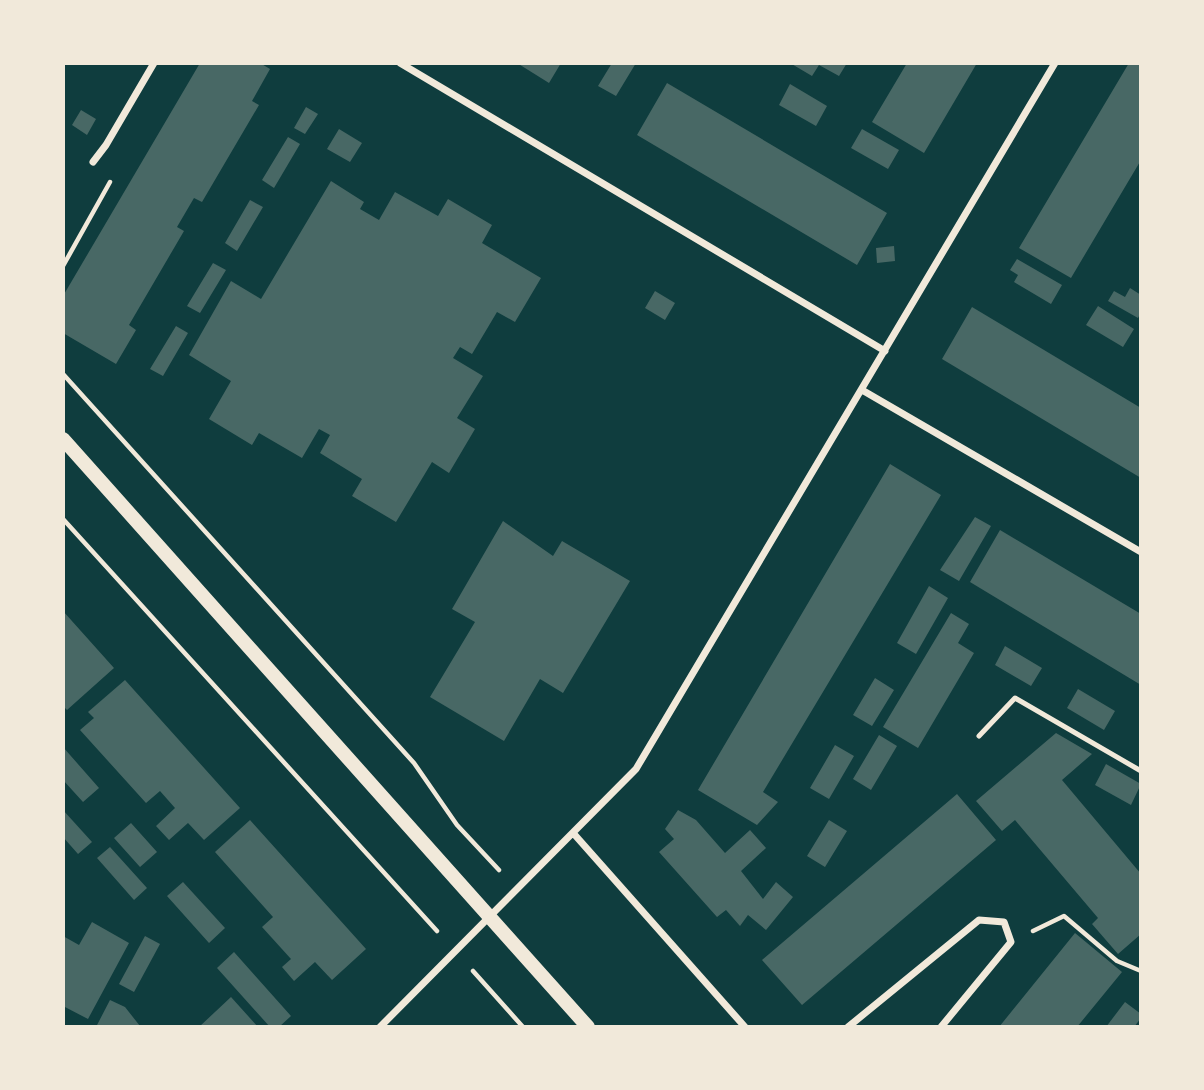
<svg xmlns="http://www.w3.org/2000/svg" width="1204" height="1090" font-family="Arial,sans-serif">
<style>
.building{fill:#486865}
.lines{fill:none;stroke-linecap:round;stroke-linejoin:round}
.path{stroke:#f1e9da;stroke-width:4.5}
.service{stroke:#f1e9da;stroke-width:5}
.minor{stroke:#f1e9da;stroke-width:7}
.secondary{stroke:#f1e9da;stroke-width:14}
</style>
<rect width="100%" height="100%" fill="#0f3d3e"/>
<!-- building -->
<path class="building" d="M200,63H260L270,69L252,101L259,105L202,202L194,198L177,227L184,231L129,325L136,330L116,364L63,333V296Z
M517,63H561L549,83Z
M612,63H636L616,96L598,86Z
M790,63H847L839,76L819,65L812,76Z
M907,63H977L924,153L872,122Z
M1129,63H1141V160L1071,278L1019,248Z
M667,83L887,213L857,265L637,135Z
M790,84L827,106L816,126L779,105Z
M306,107L318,114L305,134L294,128Z
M81,110L96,119L87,135L72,125Z
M339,129L362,143L350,162L327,149Z
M862,129L899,150L888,169L851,148Z
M288,137L300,144L274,188L262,180Z
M331,181L364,202L360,209L379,220L395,192L438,216L448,199L492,225L482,243L541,278L515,322L497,312L472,354L460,347L453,358L483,376L457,418L475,429L449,473L432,462L396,522L352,496L362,479L320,453L330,435L319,429L302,458L259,433L252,445L209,419L231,381L189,355L231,281L261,299Z
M250,200L263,207L237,251L225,243Z
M894,246L895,261L877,263L876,248Z
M1017,259L1062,285L1051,304L1014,282L1018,275L1010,270Z
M213,263L226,270L200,313L187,306Z
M1130,288L1141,295V312L1138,318L1108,301L1114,291L1125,297Z
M655,291L675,303L665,320L645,308Z
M1098,306L1134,329L1123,347L1086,325Z
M972,307L1141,408V478L942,359Z
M176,326L188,333L163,376L150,369Z
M890,464L941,495L766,787L763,792L778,802L757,825L698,790Z
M975,517L991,526L959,581L940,570Z
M503,521L553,556L562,541L630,581L563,693L540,679L504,741L430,697L475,622L452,609Z
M1000,530L1141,614V685L970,582Z
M929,586L948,598L916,654L897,643Z
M63,611L114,668L67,710L63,706Z
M951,613L969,624L958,643L974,653L918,748L883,727Z
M1005,646L1042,668L1031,686L995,665Z
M875,678L894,690L872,726L853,715Z
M125,680L240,808L204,840L188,823L169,840L156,826L175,808L160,791L146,803L80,730L94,718L88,712Z
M1078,689L1115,711L1104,730L1067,708Z
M1056,733L1092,754L1062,780L1141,874V934L1118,954L1092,924L1098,918L1015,820L1002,831L976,801Z
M879,735L897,746L871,790L853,779Z
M835,745L854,756L829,799L810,788Z
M63,747L99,788L83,802L63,780Z
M1106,764L1141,784L1131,805L1095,785Z
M957,794L996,840L802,1005L762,960Z
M63,810L92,842L78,854L63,837Z
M678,810L696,820L725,853L750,830L766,848L741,871L763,899L776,882L793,897L766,930L748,915L740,926L726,910L717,917L659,852L674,839L665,829Z
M250,820L366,949L332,980L315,962L294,981L282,967L291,959L262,927L273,917L215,852Z
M829,820L847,831L825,867L807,856Z
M131,823L157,852L140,867L114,838Z
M110,847L147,888L134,900L97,858Z
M183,882L225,928L209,943L167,896Z
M92,922L129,943L88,1019L63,1006V936L79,945Z
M1075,933L1122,972L1077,1027H999Z
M145,936L160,944L134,992L119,984Z
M234,952L291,1016L279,1027H270L217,968Z
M231,997L258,1027H199Z
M110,1000L125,1007L140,1026L96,1027Z
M1125,1002L1141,1014V1018L1134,1027H1106Z"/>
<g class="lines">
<!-- path -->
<path class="path" d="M63,266L110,182
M63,374L414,763L457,825L499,870
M63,519L437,931
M1033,931L1064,916L1117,961L1141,971
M473,971L523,1027"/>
<!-- service -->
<path class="service" d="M979,736L1015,698L1141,771"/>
<!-- minor -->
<path class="minor" d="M400,63L885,351
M93,162L106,145L154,63
M862,390L1141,552
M574,834L745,1027
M380,1027L636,769L1055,63
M848,1027L979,920L1004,922L1011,942L941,1027"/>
<!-- secondary -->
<path class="secondary" d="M63,439L588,1027"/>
</g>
<!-- border -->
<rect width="1204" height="1090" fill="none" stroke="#f1e9da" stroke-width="130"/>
</svg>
